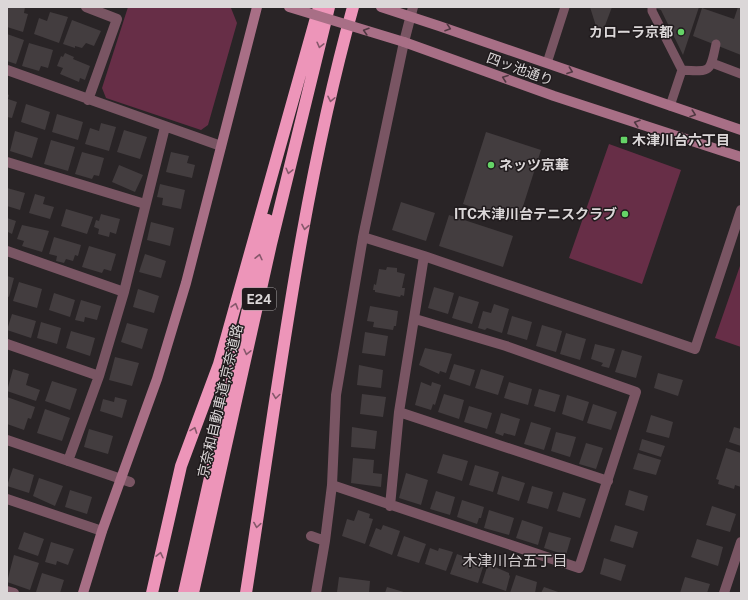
<svg xmlns="http://www.w3.org/2000/svg" width="748" height="600" font-family="'Public Sans','Noto Sans JP',sans-serif">
<style>
.green{fill:#672e47}
.building{fill:#433d3f}
.lines{fill:none;stroke-linecap:round;stroke-linejoin:round}
.lane{stroke:#795563;stroke-width:9}
.street{stroke:#795563;stroke-width:10}
.secondary{stroke:#a86f86;stroke-width:10}
.highway{stroke:#ed95b9;stroke-width:12}
.secondary-bridge{stroke:#a86f86;stroke-width:10}
.oneway{stroke:#503842}
.oneway2{stroke:#86586b}
.poi-dot{fill:#65d467;stroke:#201b1d;stroke-width:1.5}
.labels{text-anchor:middle;stroke-width:3;stroke-linejoin:round;paint-order:stroke}
.shield{fill:#201b1d;stroke:#a39fa0;stroke-width:1}
.shield-label{font-size:13px;font-weight:bold;fill:#dbd7d8}
.poi-label{font-size:14px;font-weight:bold;fill:#dbd7d8;stroke:#201b1d;text-anchor:end}
.street-label{font-size:14px;fill:#dbd7d8;stroke:#201b1d}
.neighbourhood-label{font-size:15px;fill:#d6d0d2;stroke:#201b1d}
</style>
<rect width="100%" height="100%" fill="#292426"/>
<!-- green -->
<path class="green" d="M128,7H226L231,8L237,23L208,125L201,130L106,98L102,88Z
M609,144L681,170L642,284L569,258Z
M741,263V347L715,338Z"/>
<!-- building -->
<path class="building" d="M7,7H25L24,13L28,14L23,32L7,27Z
M590,7H612L600,39Z
M651,7H699L683,55L661,10Z
M738,7H741V55L693,36L702,8L734,19Z
M50,12L68,17L59,43L34,34L39,18L47,21Z
M72,20L101,31L94,46L86,43L82,48L75,46V48L63,44Z
M7,34L24,40L16,64L7,61Z
M29,43L53,50L48,68L41,66L39,71L22,66Z
M65,53L74,57L73,59L90,66L85,80L80,78L79,82L60,74L63,68L57,66L61,56L63,57Z
M7,94L9,95L8,99L17,102L12,118L7,117Z
M26,104L50,112L45,130L21,122Z
M57,114L83,122L78,140L52,132Z
M101,123L116,127L109,151L85,144L90,128L99,131Z
M124,130L147,137L140,159L117,152Z
M15,131L38,138L32,158L10,151Z
M486,132L541,150L518,222L463,204Z
M51,140L75,147L68,171L44,164Z
M82,152L104,158L99,176L94,175L92,179L75,174Z
M171,152L189,156L187,163L195,165L192,178L166,172Z
M119,165L143,175L135,192L112,182Z
M160,184L185,190L181,209L162,205L163,198L157,197Z
M7,188L25,193L20,210L7,206Z
M35,194L45,197L43,204L54,207L50,219L29,213Z
M401,202L435,213L426,241L392,230Z
M66,209L93,217L87,234L61,226Z
M101,214L120,219L116,234L110,232L109,237L98,234L99,229L94,227L96,220L99,221Z
M449,215L513,236L503,267L439,246Z
M7,218L16,221L12,234L8,232L7,236Z
M151,222L174,228L170,246L147,240Z
M22,225L49,231L42,252L22,246L24,241L17,239Z
M54,237L81,245L78,256L75,255L73,261L66,259L64,263L56,261L57,256L49,254Z
M89,246L116,254L111,271L104,269L102,273L82,267Z
M145,254L166,261L161,278L139,272Z
M387,267L397,268V272L405,274L402,288H405L404,296L401,295L400,297L375,292V290H373L374,284L376,285L379,269L386,270Z
M7,276L14,278L9,297L7,296Z
M19,282L42,289L37,308L13,301Z
M434,287L454,293L448,314L428,308Z
M138,289L159,296L154,313L133,307Z
M54,293L75,300L70,317L49,310Z
M459,296L479,302L472,324L452,318Z
M81,300L101,306L97,320L85,317L84,322L75,320Z
M494,304L509,309L502,333L487,328L485,330L478,328L483,311L491,313Z
M370,306L398,311L396,326H394L393,330L373,327L374,322L367,321Z
M12,314L36,321L31,338L7,330Z
M512,316L532,322L527,340L507,334Z
M41,322L61,328L57,344L37,338Z
M127,323L148,329L142,349L121,342Z
M542,325L562,331L556,352L536,346Z
M71,331L95,338L90,356L66,348Z
M365,332L388,336L385,356L362,353Z
M566,333L586,339L580,360L560,354Z
M595,344L615,349L609,368L601,366L603,363L591,359Z
M425,348L452,354L446,373L440,371L439,374L419,365Z
M622,350L642,356L636,378L615,372Z
M115,357L139,363L132,386L109,380Z
M454,364L475,370L470,386L449,379Z
M359,365L383,370L381,388L357,385Z
M13,369L29,374L26,385L40,390L36,401L7,391Z
M481,369L504,376L498,395L475,388Z
M658,373L683,380L678,396L654,388Z
M52,381L77,389L70,410L45,401Z
M421,382L431,386L432,382L441,385L435,405L433,404L431,410L415,405Z
M509,382L532,389L528,405L504,398Z
M539,389L560,395L555,412L534,406Z
M362,394L386,397L383,417L360,414Z
M444,394L464,400L459,419L438,412Z
M567,395L589,402L583,421L562,414Z
M7,397L35,407L31,419L28,418L24,430L7,424Z
M115,397L127,400L122,418L100,411L103,399L114,402Z
M593,404L617,412L611,430L587,423Z
M469,406L492,413L487,429L464,422Z
M45,409L70,418L62,441L37,433Z
M501,413L520,419L515,436L504,433L503,436L495,433Z
M651,415L673,422L669,438L646,432Z
M531,422L551,428L544,450L524,444Z
M352,427L377,431L375,449L351,447Z
M734,427L741,429V446L729,442Z
M89,429L113,436L108,454L84,447Z
M556,432L576,437L570,457L551,451Z
M642,439L665,446L661,457L639,450Z
M586,443L603,448L596,469L579,464Z
M726,448L741,453V487L735,485L734,489L718,484L719,480L716,479Z
M638,453L661,460L656,475L633,469Z
M443,454L468,461L462,481L437,473Z
M353,458L374,460L373,473L382,474L381,487L351,483Z
M475,465L499,472L493,492L469,485Z
M13,468L34,475L29,493L7,486Z
M406,473L428,480L421,505L399,498Z
M502,476L525,483L519,501L497,494Z
M39,478L63,486L55,506L33,496Z
M532,486L553,492L548,509L527,503Z
M70,490L92,497L87,514L65,507Z
M629,490L648,496L644,511L625,505Z
M436,491L455,497L450,515L430,509Z
M563,492L586,499L580,518L557,511Z
M462,500L484,507L481,518H479L477,524L457,517Z
M712,506L736,514L730,532L706,525Z
M358,510L370,514L369,518L373,519L365,544L342,536L347,519L354,521Z
M489,510L514,518L509,535L484,528Z
M522,520L543,527L538,545L516,538Z
M383,525L400,531L392,555L369,546L376,528L381,530Z
M615,525L638,532L633,548L610,541Z
M24,532L44,539L38,556L18,549Z
M549,532L571,538L566,555L544,548Z
M404,536L426,544L419,563L397,556Z
M697,539L723,547L718,566L691,557Z
M51,542L74,549L68,565L57,561L56,565L45,562Z
M430,548L438,551L439,548L453,552L446,571L425,564Z
M457,554L484,564L478,583L450,574Z
M14,555L39,563L30,590L7,582Z
M604,558L626,565L621,581L600,574Z
M488,564L509,573V575L510,576L506,591L482,583Z
M42,573L64,580L60,593L36,592Z
M516,575L537,582L535,593H510Z
M339,577L370,581L369,593L337,592Z
M685,577L710,584L707,593H680Z
M387,587L407,593H385Z
M544,587L561,593H541Z"/>
<g class="lines">
<!-- lane -->
<path class="lane" d="M652,8V11L682,70
M547,63L565,7
M712,63L741,74
M670,106L682,70C711,72 710,73 716,44"/>
<!-- street -->
<path class="street" d="M86,7L117,19L88,100
M7,70L221,146
M7,162L145,204
M363,237L424,256L695,349L741,210
M7,251L124,292
M7,344L99,376
M399,412L608,481
M7,440L130,482
M68,461L99,376L124,292L165,127
M332,485L579,568L636,392L506,346L415,319
M7,499L102,531
M390,506L399,412L424,256
M311,536L325,541
M7,591L14,593
M316,593L325,541L332,485L336,395L363,237L404,42L413,7
M724,593L741,542"/>
<!-- secondary -->
<path class="secondary" d="M381,7L439,26L741,130
M404,42L554,96L741,157
M83,593L102,531L157,379L186,283L257,7"/>
<!-- highway -->
<path class="highway" d="M152,593L181,466L219,364L319,7
M184,593L268,220
M193,593L271,244L329,7
M246,593C277,397 300,198 353,7"/>
<!-- secondary-bridge -->
<path class="secondary-bridge" d="M289,7L404,42"/>
</g>
<!-- one-way arrows -->
<defs><path id="oneway-chevron" d="M-2-3.5L2.5 0L-2 3.5" fill="none" stroke-width="1.6" stroke-linecap="round" stroke-linejoin="round"/></defs>
<g class="oneway">
<use href="#oneway-chevron" transform="translate(448 28) rotate(19)"/>
<use href="#oneway-chevron" transform="translate(366 31) rotate(-163)"/>
<use href="#oneway-chevron" transform="translate(570 71) rotate(20)"/>
<use href="#oneway-chevron" transform="translate(505 78) rotate(-160)"/>
<use href="#oneway-chevron" transform="translate(693 114) rotate(19)"/>
<use href="#oneway-chevron" transform="translate(637 123) rotate(-162)"/>
</g>
<g class="oneway2">
<use href="#oneway-chevron" transform="translate(320 45) rotate(104)"/>
<use href="#oneway-chevron" transform="translate(331 99) rotate(102)"/>
<use href="#oneway-chevron" transform="translate(289 171) rotate(104)"/>
<use href="#oneway-chevron" transform="translate(305 227) rotate(100)"/>
<use href="#oneway-chevron" transform="translate(259 257) rotate(-77)"/>
<use href="#oneway-chevron" transform="translate(235 306) rotate(-74)"/>
<use href="#oneway-chevron" transform="translate(247 352) rotate(103)"/>
<use href="#oneway-chevron" transform="translate(276 396) rotate(98)"/>
<use href="#oneway-chevron" transform="translate(194 430) rotate(-70)"/>
<use href="#oneway-chevron" transform="translate(257 525) rotate(99)"/>
<use href="#oneway-chevron" transform="translate(160 555) rotate(-77)"/>
</g>
<!-- markers -->
<g class="poi-dot">
<circle cx="681" cy="32" r="4"/>
<rect x="620" y="136" width="8" height="8" rx="2"/>
<circle cx="491" cy="165" r="4"/>
<circle cx="625" cy="214" r="4"/>
</g>
<g class="labels">
<!-- shield labels -->
<rect class="shield" x="242" y="288" width="34" height="22" rx="3"/>
<g class="shield-label">
<text x="259" y="304">E24</text>
</g>
<!-- poi labels -->
<g class="poi-label">
<text x="673" y="37">カローラ京都</text>
<text x="632" y="145" text-anchor="start">木津川台六丁目</text>
<text x="499" y="170" text-anchor="start">ネッツ京華</text>
<text x="617" y="219">ITC木津川台テニスクラブ</text>
</g>
<!-- street labels -->
<g class="street-label">
<text transform="translate(520 69) rotate(20)" y="5">四ッ池通り</text>
<text transform="translate(220 401) rotate(-77)" y="5">京奈和自動車道;京奈道路</text>
</g>
<!-- neighbourhood labels -->
<g class="neighbourhood-label">
<text x="515" y="566">木津川台五丁目</text>
</g>
</g>
<!-- border -->
<rect width="748" height="600" fill="none" stroke="#dbd7d8" stroke-width="16"/>
</svg>
